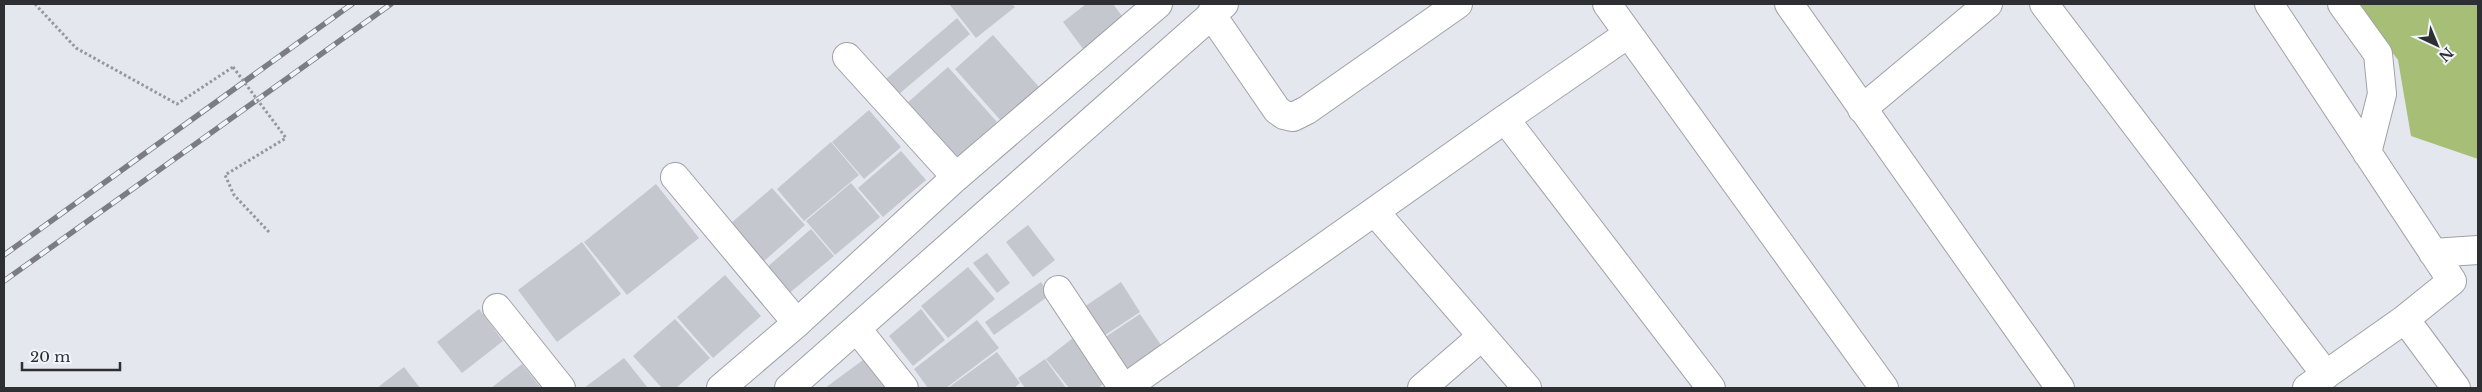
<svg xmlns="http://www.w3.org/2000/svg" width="2482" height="392" font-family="'Libre Baskerville',serif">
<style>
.green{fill:#a7be77}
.building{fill:#c4c7ce}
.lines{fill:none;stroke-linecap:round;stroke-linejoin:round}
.minor-casing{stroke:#9ea1a7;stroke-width:30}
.tertiary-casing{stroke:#9ea1a7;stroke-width:30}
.path{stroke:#95979c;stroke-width:3;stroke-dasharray:2.5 2.5;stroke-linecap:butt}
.minor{stroke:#fff;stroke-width:28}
.tertiary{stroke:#fff;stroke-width:28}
.rail-casing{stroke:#7b7d82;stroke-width:5.5}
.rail{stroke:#f1f4fb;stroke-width:4;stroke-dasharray:11;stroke-linecap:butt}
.path-bridge{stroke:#95979c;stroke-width:3;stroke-dasharray:2.5 2.5;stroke-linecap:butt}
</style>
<rect width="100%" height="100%" fill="#e4e7ee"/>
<!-- green -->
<path class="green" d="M2356,4H2478V159L2411,136L2398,60Z"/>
<!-- building -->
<path class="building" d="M949,4H1012L1015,7L976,38Z
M1086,4H1113L1125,20L1084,50L1063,22Z
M957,18L970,34L899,94L886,79Z
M993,35L1040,88L1002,122L955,69Z
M948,67L997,122L956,159L906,104Z
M869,110L901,147L864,179L832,142Z
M831,142L859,175L804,221L777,189Z
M901,151L926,180L883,217L858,188Z
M851,183L880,217L835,255L806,221Z
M656,184L699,238L627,295L584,242Z
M772,188L805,225L763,262L730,224Z
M1028,225L1055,260L1033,277L1006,242Z
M811,229L834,256L787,295L765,269Z
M582,242L621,294L557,342L518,290Z
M987,253L1010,283L997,293L973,263Z
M968,267L995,299L948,338L921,306Z
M725,275L761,316L713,358L677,317Z
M1041,282L1050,295L994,335L985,322Z
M1121,282L1140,312L1102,337L1084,307Z
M479,309L503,341L462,373L437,342Z
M921,309L945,340L913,366L889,336Z
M1140,314L1165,351L1129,376L1104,338Z
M675,319L710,358L676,388H662L633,356Z
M977,320L999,348L946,388H928L914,369Z
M1073,338L1106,382L1098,388H1069L1046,359Z
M997,352L1020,383L1014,388H948Z
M624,358L648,388H584Z
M1045,359L1066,388H1025L1018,378Z
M863,360L885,388H825Z
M522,364L541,388H491Z
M404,367L420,388H377Z"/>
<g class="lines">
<defs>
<path id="minor" d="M1607,4L1884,388
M1789,4L2060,388
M2044,4L2326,375
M2269,4L2452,281L2405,319
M2342,4L2378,54L2382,94L2367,153
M1211,14L1277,110L1284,115L1293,117L1307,110L1458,4
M847,57L956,177
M1862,109L1988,4
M1505,119L1628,34
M675,177L797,323
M1375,212L1527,388
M2433,253L2478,250
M1058,290L1123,388
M497,308L561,388
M857,329L904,388
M789,388L1224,4
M1125,388L1505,119L1711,388
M1422,388L1481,337
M2307,388L2405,319L2456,388"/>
<path id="tertiary" d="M721,388L797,323L956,177L1158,4"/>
</defs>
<!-- minor casing -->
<use href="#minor" class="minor-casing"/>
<!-- tertiary casing -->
<use href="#tertiary" class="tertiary-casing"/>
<!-- path -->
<path class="path" d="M35,4L76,48L177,104L233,67
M269,232L234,195L225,175L286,138"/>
<!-- minor -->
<use href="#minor" class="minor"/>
<!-- tertiary -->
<use href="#tertiary" class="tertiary"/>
<defs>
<path id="rail" d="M4,255L352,4
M4,281L391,4"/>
</defs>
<!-- rail casing -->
<use href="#rail" class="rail-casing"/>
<!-- rail -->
<use href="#rail" class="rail"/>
<!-- path-bridge -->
<path class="path-bridge" d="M233,67L286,138"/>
</g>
<!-- border -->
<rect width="2482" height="392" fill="none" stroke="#2e2f32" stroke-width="10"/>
<!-- north arrow -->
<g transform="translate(2437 45) rotate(136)" stroke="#f1f4fb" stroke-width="4" paint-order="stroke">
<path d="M0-4L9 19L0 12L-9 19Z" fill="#2e2f32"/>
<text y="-8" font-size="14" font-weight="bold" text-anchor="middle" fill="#2e2f32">N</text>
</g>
<!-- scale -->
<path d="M22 362v8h98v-8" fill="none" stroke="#2e2f32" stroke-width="2.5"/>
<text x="30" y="362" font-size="15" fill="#2e2f32" stroke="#f1f4fb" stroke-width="4" paint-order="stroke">20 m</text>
</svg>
